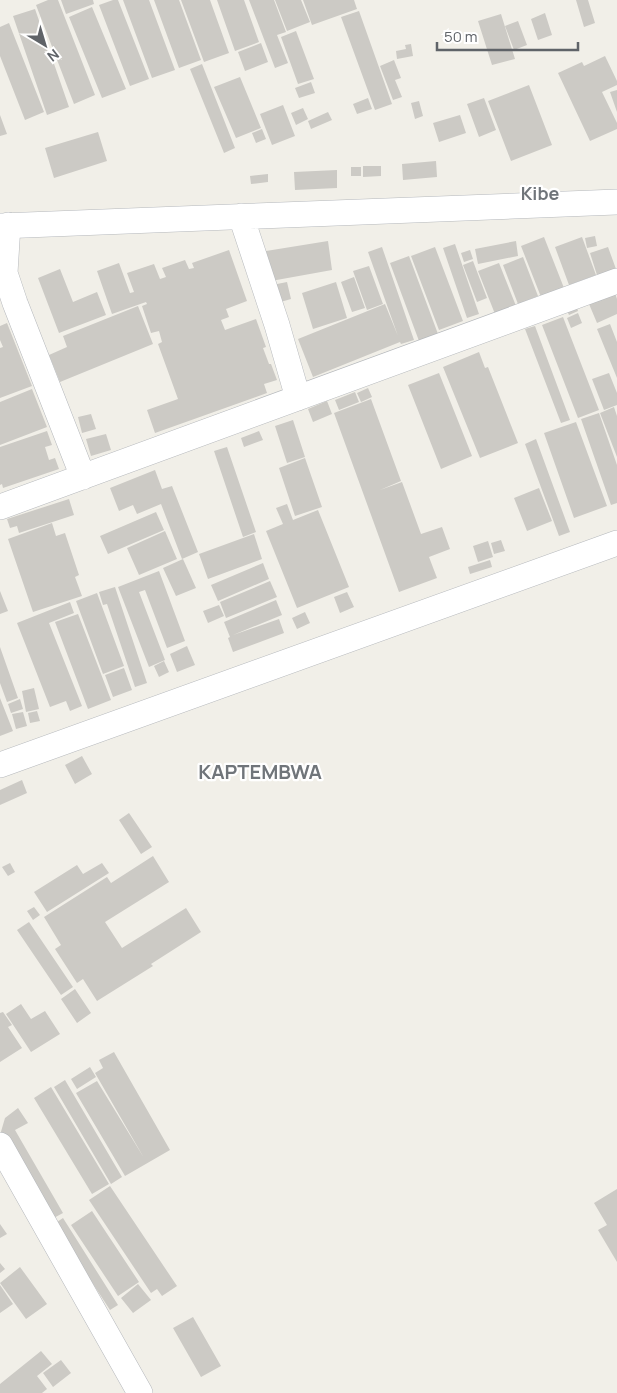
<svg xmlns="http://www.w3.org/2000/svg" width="617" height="1393" font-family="Manrope,sans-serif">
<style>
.building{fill:#cccac5}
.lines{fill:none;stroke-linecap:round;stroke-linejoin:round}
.minor-casing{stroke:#b5b8bc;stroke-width:26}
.minor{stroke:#fff;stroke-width:25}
.labels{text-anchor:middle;stroke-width:4.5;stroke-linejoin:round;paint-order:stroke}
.quarter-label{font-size:18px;font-weight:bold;fill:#70757a;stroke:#fff}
.district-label{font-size:20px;font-weight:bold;fill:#70757a;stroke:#fff}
</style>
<rect width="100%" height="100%" fill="#f1efe8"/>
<!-- building -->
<path class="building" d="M48,0H58L95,95L74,104L36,5Z
M61,0H93L94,4L66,14Z
M113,0H118L149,79L130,86L99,5Z
M123,0H149L175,70L152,78Z
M154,0H179L201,60L179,68Z
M181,0H210L229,53L204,62Z
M217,0H244L259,42L235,51Z
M249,0H274L286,32L277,35L288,63L275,68Z
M275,0H301L310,22L287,31Z
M303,0H354L357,9L312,25Z
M576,0H588L595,23L584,27Z
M92,7L126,89L102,98L69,17Z
M35,9L69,107L47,115L13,16Z
M359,11L392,104L375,110L341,17Z
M545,13L552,35L538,40L531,19Z
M501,14L515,59L492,65L478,21Z
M518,21L527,45L514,50L505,26Z
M9,23L44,112L25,120L0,56V27Z
M296,31L314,79L298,84L281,37Z
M261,43L268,62L245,71L238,52Z
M411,44L413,56L397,59L396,51L406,49L405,45Z
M605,56L617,81V85L602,92L617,123V129L590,141L558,73L582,62L584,66Z
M394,60L401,78L395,80L402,97L393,100L380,66Z
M202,64L235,148L224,153L190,69Z
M240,77L261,128L236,138L214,87Z
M311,82L315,93L299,98L295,88Z
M529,85L552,145L511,161L488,101Z
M617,90V112L610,92Z
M368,98L372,109L357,114L353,104Z
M484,98L496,130L479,137L467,104Z
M419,101L423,116L415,119L411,103Z
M283,105L295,136L272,145L260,114Z
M303,108L308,119L296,125L291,113Z
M328,112L332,120L311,129L308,121Z
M0,115L7,134L0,136Z
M460,115L466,133L439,142L433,123Z
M262,129L266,139L256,143L252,133Z
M98,132L107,161L54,178L45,148Z
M436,161L437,177L403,180L402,164Z
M363,166H381V176L363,177Z
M351,167H361V176H351Z
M337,170V188L295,190L294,172Z
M268,174V182L251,184L250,176Z
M595,236L597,246L587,248L585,238Z
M544,237L564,288L541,297L521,246Z
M582,237L596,275L569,285L555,247Z
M328,241L332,270L271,281L266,251Z
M516,241L518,256L478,264L475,249Z
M455,244L479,314L467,318L443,248Z
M382,247L414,340L401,344L400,342L313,377L298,339L385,304L398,336L368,252Z
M435,247L463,321L439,330L411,256Z
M608,247L616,269L597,275L590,253Z
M229,250L247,301L226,309L229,317L221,320L225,330L256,319L266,347L263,348L269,364H271L277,380L264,384L267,393L155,433L147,410L178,399L158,344L162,342L159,331L151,333L142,306L147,304L146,302L112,314L97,271L119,263L130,293L134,292L127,273L154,264L160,279L166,277L162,268L185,260L189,269L194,268L192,263Z
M470,250L473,259L464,262L461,253Z
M409,256L438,334L419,341L390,263Z
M523,257L538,296L518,304L503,265Z
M473,261L487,298L477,302L463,265Z
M499,263L516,306L495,314L478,271Z
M369,266L383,304L367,310L353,271Z
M60,269L73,302L97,292L106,315L59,333L38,278Z
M354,277L365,308L352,312L341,282Z
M287,282L291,299L277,303L272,285Z
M336,282L347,318L313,329L302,293Z
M615,293L617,299V314L597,323L589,304Z
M575,302L578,311L569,315L565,306Z
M138,306L153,344L60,382L49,355L67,347L63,336Z
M578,313L582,323L571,328L567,318Z
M563,317L599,410L578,418L542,325Z
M7,323L32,386L0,398V348L3,347L0,340V326Z
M610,324L617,342V378L597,329Z
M535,326L570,420L561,423L525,329Z
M479,352L485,368L488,367L518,443L480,458L443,367Z
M439,373L472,456L441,469L408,385Z
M609,373L617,393V405L604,410L592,379Z
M368,388L372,397L361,402L357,393Z
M32,389L47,427L0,445V402Z
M355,392L359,402L339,410L335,400Z
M371,399L401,481L380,490L402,482L421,534L442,527L450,549L429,557L437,578L399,592L334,413Z
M327,401L332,414L313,422L308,409Z
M614,407L617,416V457L600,413Z
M599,413L617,465V503L611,505L581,419Z
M91,414L96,429L82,433L78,417Z
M293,420L305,457L287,463L275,426Z
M576,422L607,506L574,518L544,433Z
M47,431L52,445L45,447L49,460L55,458L59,469L3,488L2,484L0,485V447Z
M259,431L263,440L244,447L241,438Z
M106,434L111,450L91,456L86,439Z
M536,439L570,532L559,536L525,444Z
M227,447L256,532L243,537L214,451Z
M305,458L322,507L295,516L279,468Z
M155,470L162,489L172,486L198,552L182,559L161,504L137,514L133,505L119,511L110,488Z
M539,488L552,521L527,531L514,498Z
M69,499L74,515L19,533L17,526L10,528L7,519Z
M287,504L293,520L318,510L349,587L297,608L266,531L283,524L276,508Z
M156,512L164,530L108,554L100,536Z
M52,523L56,536L65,533L79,575L75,577L82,596L33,612L8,539Z
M165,531L177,559L139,575L127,548Z
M254,534L262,559L208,579L199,554Z
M501,540L505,551L494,554L491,543Z
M488,541L493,557L478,562L473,546Z
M183,559L196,588L176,596L163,568Z
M490,560L492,567L470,574L468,567Z
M263,563L269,579L218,601L211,585Z
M159,571L185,641L167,648L145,590L139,592L165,660L149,667L118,587Z
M270,581L277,597L226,618L220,602Z
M115,587L147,683L135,687L107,604L103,605L99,592Z
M0,591L8,611L0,614Z
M347,592L354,607L340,613L334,597Z
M97,593L124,666L103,674L76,601Z
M276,600L282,615L233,635L279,619L284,633L233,652L228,638L230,637L224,622Z
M70,602L74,613L49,623L82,706L70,711L66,701L50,707L17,623Z
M219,605L224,616L208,623L203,611Z
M305,612L310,623L297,629L292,618Z
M78,614L111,700L88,709L55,622Z
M187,646L195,665L177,672L170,654Z
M0,647L18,698L7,702L0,683Z
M164,661L169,672L159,677L154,666Z
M124,668L132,690L113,697L105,675Z
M34,688L39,709L26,712L22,691Z
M0,698L13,731L0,736Z
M20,699L23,709L11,713L8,704Z
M37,711L40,721L30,723L28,713Z
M23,712L27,726L16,729L12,714Z
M82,756L92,774L75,784L65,765Z
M22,780L27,793L0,805V790Z
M129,813L152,847L141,854L119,820Z
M153,856L169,882L105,922L122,948L186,908L201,932L151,964L153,966L97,1001L83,979L77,983L55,949L61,945L44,917L107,877L111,883Z
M10,863L15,872L8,876L2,867Z
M102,863L109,873L47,912L34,892L77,865L83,874Z
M34,907L40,915L33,920L27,911Z
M29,922L73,987L61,995L17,930Z
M75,989L91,1013L77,1023L61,999Z
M21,1004L31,1019L45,1011L60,1034L31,1052L6,1014Z
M3,1012L12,1025L8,1027L22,1048L0,1062V1013Z
M114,1052L170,1150L125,1176L76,1093L97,1081L144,1158L95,1073L103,1068L99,1060Z
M90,1067L96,1077L77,1089L71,1079Z
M65,1080L122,1177L111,1184L54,1087Z
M51,1087L109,1184L92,1194L34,1098Z
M18,1108L28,1123L15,1130L63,1213L50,1220L0,1135L5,1118Z
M110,1186L177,1286L162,1296L157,1289L151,1293L89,1200Z
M617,1189V1262L598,1230L607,1225L594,1203Z
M92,1211L139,1282L118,1296L71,1225Z
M63,1218L118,1305L110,1310L54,1224Z
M0,1224L7,1234L0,1238Z
M0,1263L5,1269L0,1273Z
M20,1267L47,1304L26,1319L0,1283Z
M138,1284L151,1300L133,1313L121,1298Z
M0,1285L13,1304L0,1313Z
M193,1317L221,1366L201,1377L173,1328Z
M41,1351L52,1364L37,1376L47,1389L42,1393H0V1384Z
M61,1360L71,1373L53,1387L43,1373Z"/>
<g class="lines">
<defs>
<path id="minor" d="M241,216L277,325L298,398
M8,225L5,273L15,303L83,477
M0,226L617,202
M0,507L617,281
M0,765L617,543
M0,1145L140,1393"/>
</defs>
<!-- minor casing -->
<use href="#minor" class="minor-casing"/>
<!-- minor -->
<use href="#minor" class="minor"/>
</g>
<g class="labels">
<!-- quarter labels -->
<g class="quarter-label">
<text x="540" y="200">Kibe</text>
</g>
<!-- district labels -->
<g class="district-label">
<text x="260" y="779">KAPTEMBWA</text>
</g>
</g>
<!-- north arrow -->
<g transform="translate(45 45) rotate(142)" stroke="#ffffff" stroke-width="4" paint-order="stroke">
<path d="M0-4L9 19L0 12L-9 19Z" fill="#5f6368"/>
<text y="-8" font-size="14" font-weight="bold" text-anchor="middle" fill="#5f6368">N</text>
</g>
<!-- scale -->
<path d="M437 42v8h141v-8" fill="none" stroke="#5f6368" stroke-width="2.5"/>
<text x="444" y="42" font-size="15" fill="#5f6368" stroke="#ffffff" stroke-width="4" paint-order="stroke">50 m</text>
</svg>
